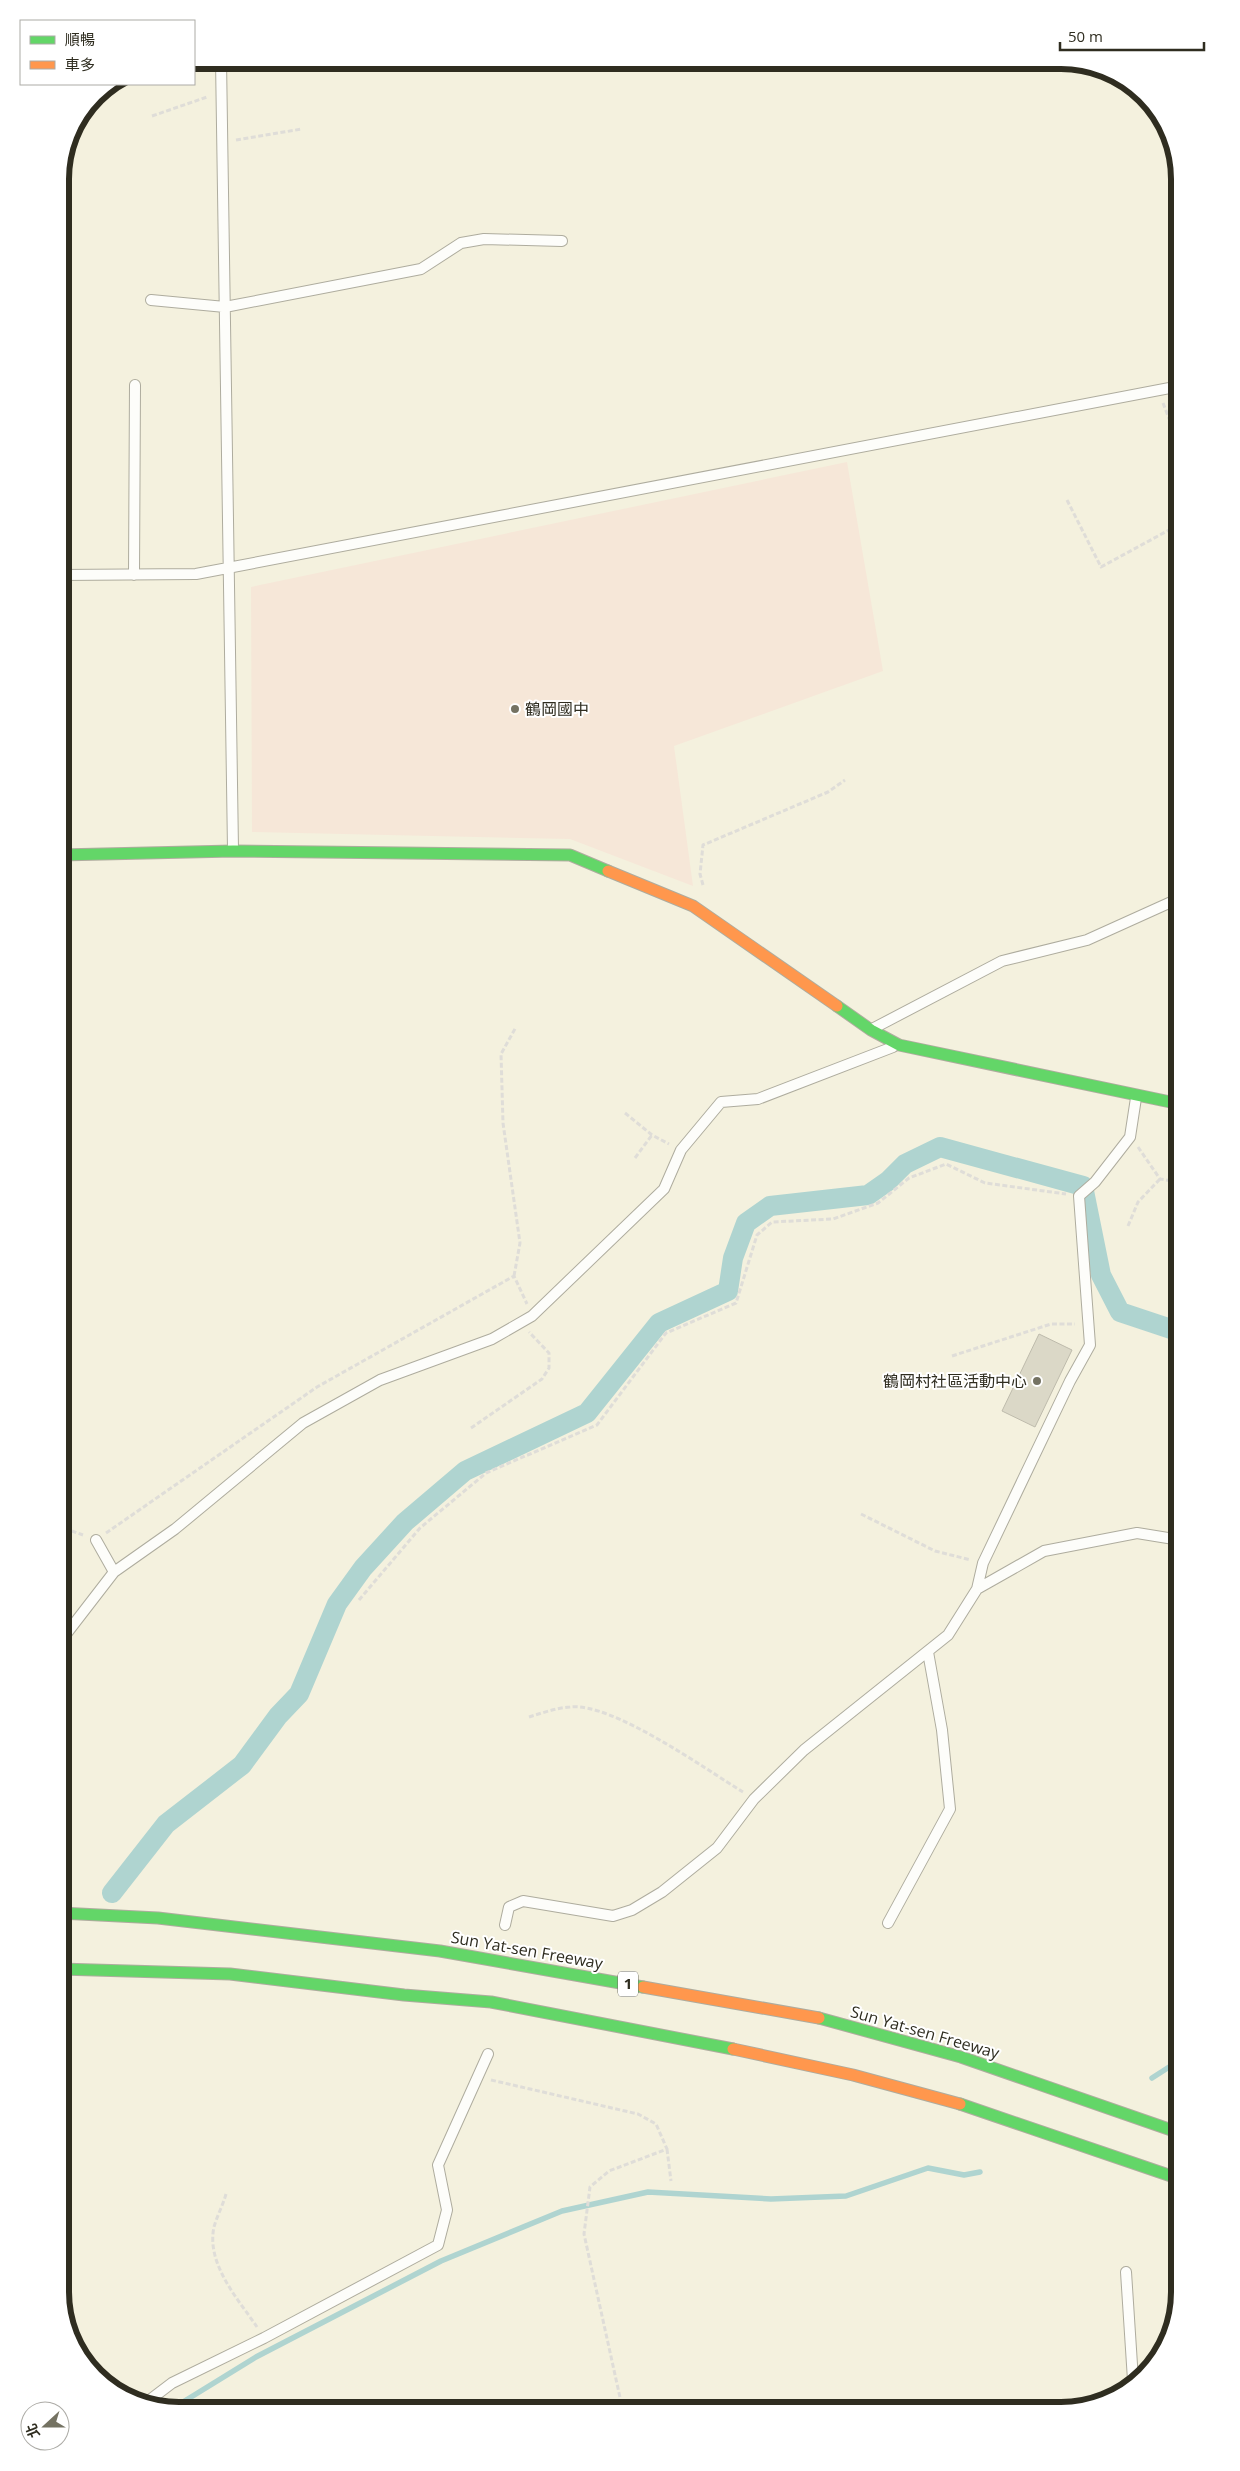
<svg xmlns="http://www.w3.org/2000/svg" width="1240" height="2471" font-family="'Open Sans','Noto Sans TC',sans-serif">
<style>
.education{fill:#f6e7d8}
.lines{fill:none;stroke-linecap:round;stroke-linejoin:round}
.stream{stroke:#afd4d0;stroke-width:5.5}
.canal{stroke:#afd4d0;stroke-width:20}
.building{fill:#dbd8c7;stroke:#bebbac}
.lane-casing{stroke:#aeac9e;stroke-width:12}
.fast-casing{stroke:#aeac9e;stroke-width:13}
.slow-casing{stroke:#aeac9e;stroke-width:13}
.path{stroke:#dfddd8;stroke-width:3;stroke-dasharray:5 2.5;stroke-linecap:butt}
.lane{stroke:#fdfdfa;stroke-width:10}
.fast{stroke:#63d668;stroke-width:11}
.slow{stroke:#ff974d;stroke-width:11}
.poi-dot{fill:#747262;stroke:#fff;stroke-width:2}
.labels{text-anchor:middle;stroke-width:4;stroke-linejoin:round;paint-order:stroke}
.shield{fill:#fff;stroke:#6d6c63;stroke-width:1}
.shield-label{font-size:15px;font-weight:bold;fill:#2f2d20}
.poi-label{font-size:16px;fill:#2f2d20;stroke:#fff;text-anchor:start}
.street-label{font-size:16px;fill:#2f2d20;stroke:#fff}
.rim{fill:none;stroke:#2f2d20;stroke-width:6}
</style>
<rect width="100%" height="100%" fill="#f4f1de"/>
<!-- education -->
<path class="education" d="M847,462L883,671L674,746L693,886L570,839L252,832L251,587Z"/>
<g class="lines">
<!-- stream -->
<path class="stream" d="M1152,2078L1180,2060
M170,2410L256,2357L441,2261L562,2211L648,2192L771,2199L846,2196L928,2168L964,2175L980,2172"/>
<!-- canal -->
<path class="canal" d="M112,1893L166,1824L242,1765L278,1716L299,1694L337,1604L363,1568L405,1522L465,1471L587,1413L659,1323L728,1291L733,1258L746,1223L770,1206L868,1195L888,1181L905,1164L940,1147L1083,1186L1101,1275L1120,1312L1180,1332"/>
</g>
<!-- building -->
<path class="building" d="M1039,1334L1072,1350L1035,1427L1002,1411Z"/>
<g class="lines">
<defs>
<path id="lane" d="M221,60L233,849
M151,300L225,307L421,269L461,243L484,239L562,241
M60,575L196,574L1180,386
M134,575L135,385
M874,1028L1002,961L1087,940L1180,898
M114,1572L175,1529L303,1423L380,1380L492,1339L532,1316L664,1189L681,1150L721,1102L758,1099L893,1047
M977,1589L1044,1551L1137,1533L1180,1540
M60,1642L114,1572L96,1540
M888,1923L950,1809L942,1730L928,1652
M505,1925L509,1907L523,1901L613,1916L632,1910L662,1892L717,1848L754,1799L804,1750L948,1635L977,1589L983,1563L1070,1381L1090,1345L1079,1196L1095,1182L1130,1137L1136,1098
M1126,2272L1133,2380
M147,2402L172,2383L264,2338L438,2245L447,2210L438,2165L488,2054"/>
<path id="fast" d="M60,855L233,851L570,855L608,871
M837,1006L871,1030L899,1045L1180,1104
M60,1913L158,1918L440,1951L643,1987
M60,1969L230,1974L404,1995L491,2002L733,2049
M819,2018L961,2057L1180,2133
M960,2104L1180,2179"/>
<path id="slow" d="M608,871L693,906L837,1006
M643,1987L819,2018
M733,2049L853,2075L960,2104"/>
</defs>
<!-- lane casing -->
<use href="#lane" class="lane-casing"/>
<!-- fast casing -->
<use href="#fast" class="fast-casing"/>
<!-- slow casing -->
<use href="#slow" class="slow-casing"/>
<!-- path -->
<path class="path" d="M152,116L207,97
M236,140L302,129
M1163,403L1180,447
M1067,500L1101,567L1180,524
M703,885L700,874L703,845L828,792L845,780
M625,1113L652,1135L669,1144
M1138,1147L1160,1179L1180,1182
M635,1158L652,1135
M1128,1226L1138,1202L1160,1179
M514,1276L520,1243L503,1123L501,1054L516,1027
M952,1356L1051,1324H1075
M471,1428L542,1379L549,1368V1353L529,1332
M60,1503L72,1531L83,1535
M861,1514L935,1551L971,1560
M106,1533L317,1387L514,1276L527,1304
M359,1600L420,1528L486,1473L597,1425L666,1333L736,1303L757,1235L772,1222L833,1219L878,1203L909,1178L946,1164L985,1183L1066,1194
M529,1717C542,1713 556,1708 570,1707C612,1702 705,1769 743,1792
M491,2080L638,2114L656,2124L667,2149L609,2171L590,2187L584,2234L623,2411
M667,2149L671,2181
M226,2194C223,2205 217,2216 214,2227C206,2264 238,2299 257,2327"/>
<!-- lane -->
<use href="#lane" class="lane"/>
<!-- fast -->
<use href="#fast" class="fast"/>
<!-- slow -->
<use href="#slow" class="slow"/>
</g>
<!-- markers -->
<g class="poi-dot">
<circle cx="515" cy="709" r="5"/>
<circle cx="1037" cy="1381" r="5"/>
</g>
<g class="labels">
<!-- shield labels -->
<rect class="shield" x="618" y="1971.5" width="20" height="25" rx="4"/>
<g class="shield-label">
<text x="628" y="1989">1</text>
</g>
<!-- poi labels -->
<g class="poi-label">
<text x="525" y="715">鶴岡國中</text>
<text x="1027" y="1387" text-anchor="end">鶴岡村社區活動中心</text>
</g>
<!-- street labels -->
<g class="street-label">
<text transform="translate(527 1950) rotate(10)" y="6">Sun Yat-sen Freeway</text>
<text transform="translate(925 2032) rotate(16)" y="6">Sun Yat-sen Freeway</text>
</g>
</g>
<!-- crop -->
<path d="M0 0H1240V2471H0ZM179 69H1061A110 110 0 0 1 1171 179V2292A110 110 0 0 1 1061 2402H179A110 110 0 0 1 69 2292V179A110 110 0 0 1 179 69Z" fill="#fff" fill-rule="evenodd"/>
<path class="rim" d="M179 69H1061A110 110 0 0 1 1171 179V2292A110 110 0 0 1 1061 2402H179A110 110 0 0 1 69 2292V179A110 110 0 0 1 179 69Z"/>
<!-- legend -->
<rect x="20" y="20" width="175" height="65" fill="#ffffff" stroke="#acaba6"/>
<rect x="30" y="36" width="25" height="8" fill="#63d668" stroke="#acaba6"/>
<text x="65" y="45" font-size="15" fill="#2f2d20">順暢</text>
<rect x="30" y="61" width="25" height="8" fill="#ff974d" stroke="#acaba6"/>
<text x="65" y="70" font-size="15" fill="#2f2d20">車多</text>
<!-- north arrow -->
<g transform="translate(45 2426) rotate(249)"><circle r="24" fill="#ffffff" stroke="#acaba6"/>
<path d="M0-4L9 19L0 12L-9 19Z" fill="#747262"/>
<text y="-8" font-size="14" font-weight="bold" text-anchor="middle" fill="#2f2d20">北</text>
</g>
<!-- scale -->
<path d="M1060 42v8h144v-8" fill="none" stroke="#2f2d20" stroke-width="2.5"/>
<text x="1068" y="42" font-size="15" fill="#2f2d20" stroke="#ffffff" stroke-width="4" paint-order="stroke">50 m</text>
</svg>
